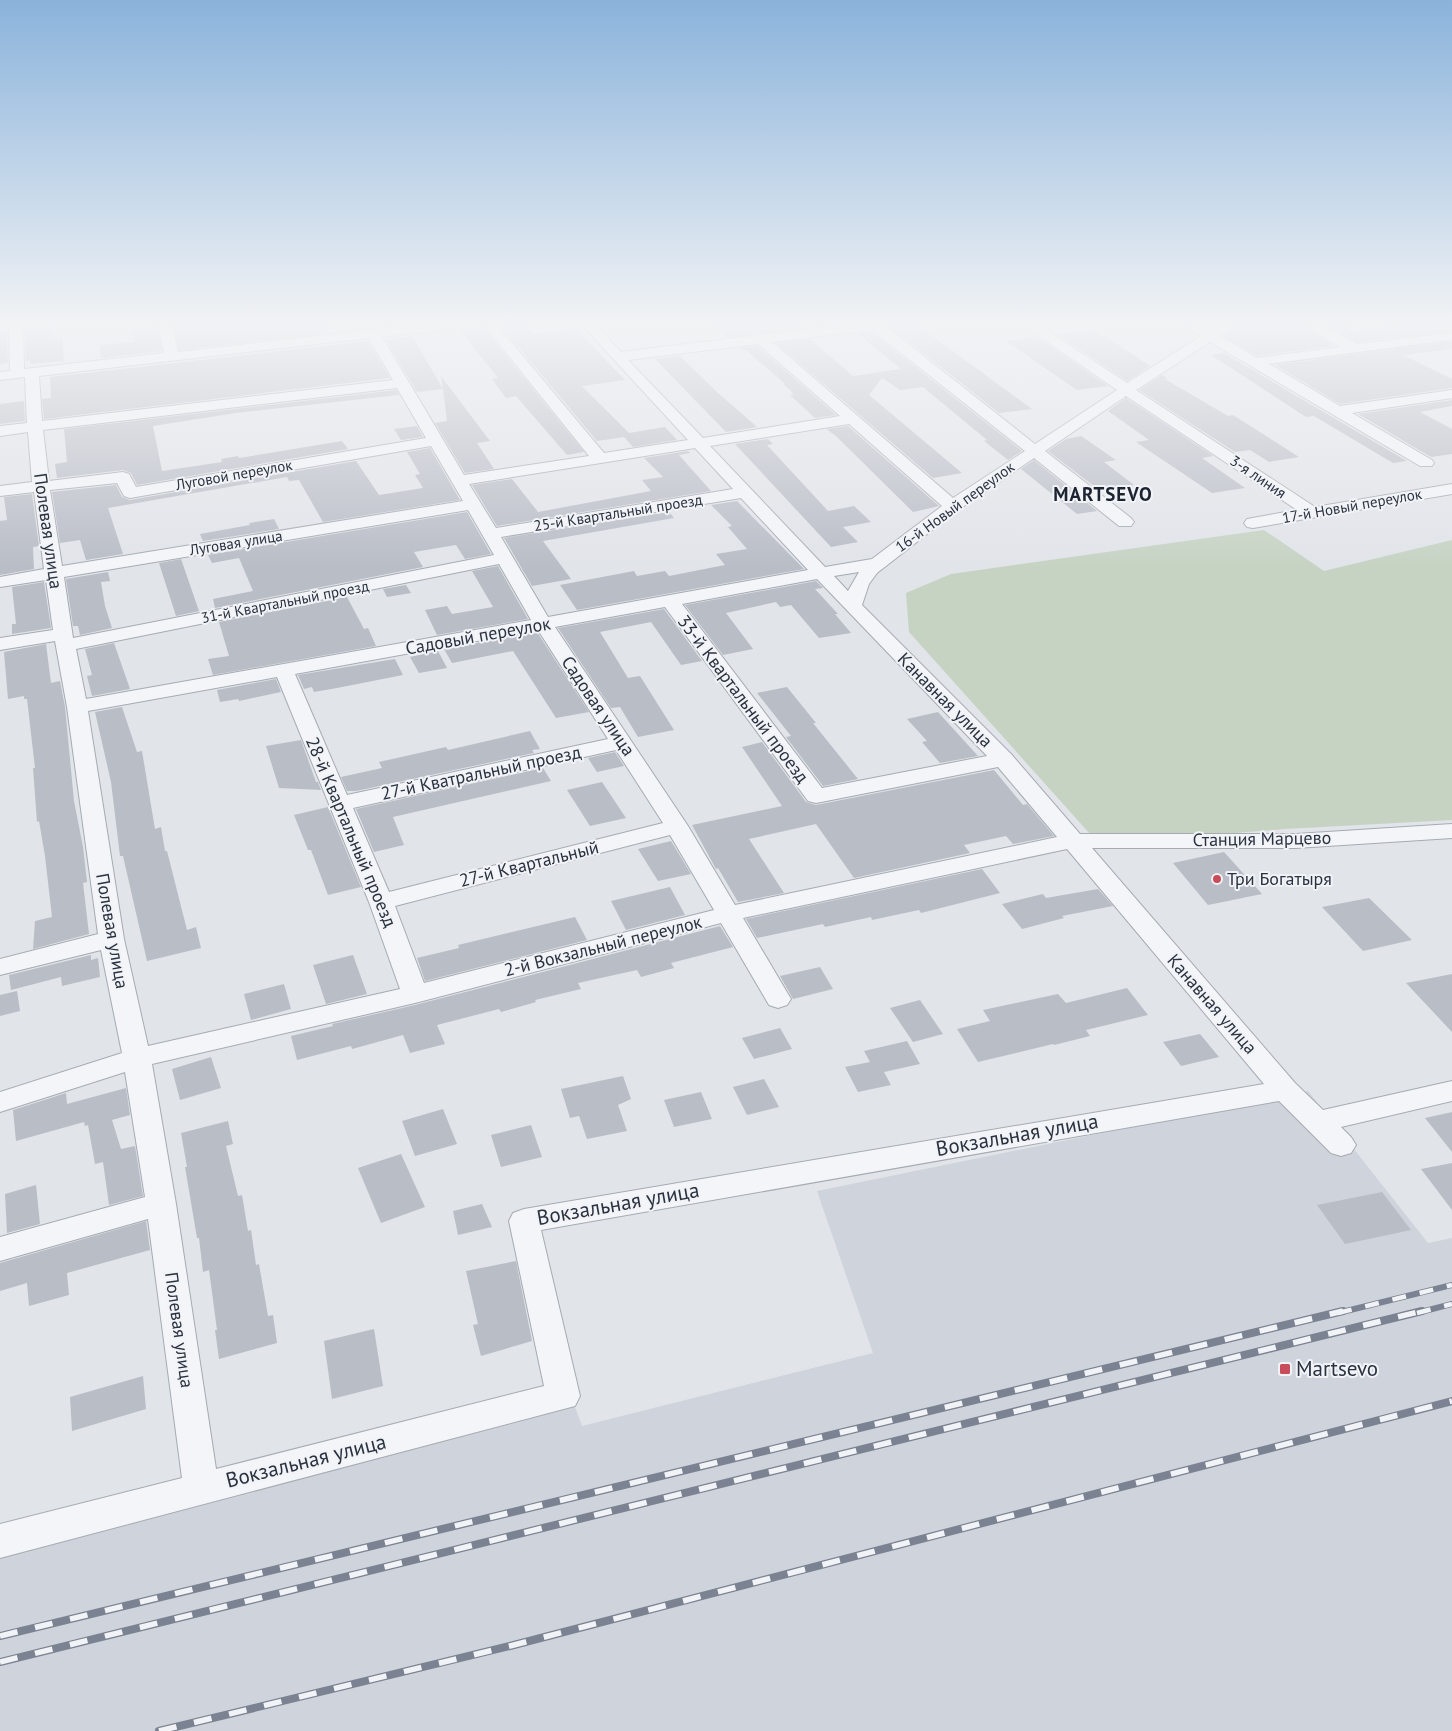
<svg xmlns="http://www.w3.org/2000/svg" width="1452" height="1731" font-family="'PT Sans',sans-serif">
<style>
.built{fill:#cfd3db}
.green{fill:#c6d3c3}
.building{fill:#b9bdc6}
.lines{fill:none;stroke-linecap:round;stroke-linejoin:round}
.minor-casing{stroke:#a6abb3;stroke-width:2}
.minor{fill:#f4f5f8;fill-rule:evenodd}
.rail-far1-casing{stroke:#7b8392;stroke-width:6}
.rail-casing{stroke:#7b8392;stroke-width:8}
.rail-far1{stroke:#f1f3f7;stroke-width:4.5;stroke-dasharray:14;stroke-linecap:butt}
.rail{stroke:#f1f3f7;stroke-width:5.5;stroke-dasharray:18;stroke-linecap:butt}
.poi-dot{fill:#c94c5b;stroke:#f1f3f7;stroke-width:2}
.labels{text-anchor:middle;stroke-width:4;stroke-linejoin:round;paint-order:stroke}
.far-street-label{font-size:15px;fill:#2a3240;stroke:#f1f3f7}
.street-label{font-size:18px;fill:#2a3240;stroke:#f1f3f7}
.poi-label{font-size:18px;fill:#2a3240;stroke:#f1f3f7;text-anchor:start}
.far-district-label{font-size:19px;font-weight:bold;letter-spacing:1px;fill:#1c2331;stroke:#f1f3f7}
.near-street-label{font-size:21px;fill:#2a3240;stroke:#f1f3f7}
.near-poi-label{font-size:21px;fill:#2a3240;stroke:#f1f3f7;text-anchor:start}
</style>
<rect width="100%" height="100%" fill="#e1e4e9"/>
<!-- built -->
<path class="built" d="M1308,1091L1428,1243L1452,1238V1731H0V1539L571,1396L582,1426L873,1353L817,1191Z"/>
<!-- green -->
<path class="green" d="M1264,530L1324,571L1452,540V820L1285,829L1099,844L909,632L906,593L951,574Z"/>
<!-- building -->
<path class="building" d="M174,325H325L328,333L179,350Z
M500,325H526L533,333L537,334L576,329L625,380L582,386L629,433L665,427L677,440L633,447L624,437L597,441Z
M714,325H794L798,329L726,337Z
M888,325H917L1032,409L999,413Z
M1235,325H1302L1334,346L1257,356L1223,336Z
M1326,325H1348V332L1400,325H1452V331L1357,342Z
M52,327L53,338L62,337L64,361L30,364V360L26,361L25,330Z
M157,327L162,351L101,358L100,345L134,342L132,330Z
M483,327L584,452L567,455L516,396L506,398L492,379L498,378L460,330Z
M1092,330L1102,336H1105L1150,366L1127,381L1057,334Z
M0,332H7L8,363L0,364Z
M871,332L1022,451L1008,460L984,441L987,440L923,387L900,390L882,378L869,395L962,473L933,478L776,343L810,339L853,376L901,369L858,334Z
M412,336L443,389L441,376L490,441L477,443L494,469L465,473L435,423L447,421L443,389L417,392L386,340Z
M1037,337L1108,386L1077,390L1006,341Z
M368,341L390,378L44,419L42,399L51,398L50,377Z
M1452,341V349L1403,355L1452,379V388L1340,404L1275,365Z
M757,346L836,415L815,418L790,395L794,394L783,384H785L746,350H741L738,348Z
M1224,353L1407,461L1393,463L1314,416L1306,417L1211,355Z
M680,356L717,392L757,427L726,432L655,359Z
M1162,375L1167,378L1165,379L1228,416L1233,415L1299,457L1269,462L1250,450L1235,452L1139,390Z
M396,390L399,395L236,413L153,426L162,471L222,462L221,459L238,456L239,458L342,441L348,449L137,485L131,473L123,470L57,478L55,464L67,462L64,429Z
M1126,398L1213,456L1202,458L1245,488L1212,493L1136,442L1149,440L1108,411Z
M1452,400V406L1420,412L1452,429V454L1431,457L1358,414Z
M24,401L25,421L0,424V404Z
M417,426L423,437L401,440L394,429Z
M848,426L939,506L913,512L836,436L826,429Z
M1081,436L1116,460L1104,462L1134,485L1099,490L1048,451L1066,439Z
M768,439L773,444L767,445L828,511L854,506L871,522L843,527L858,542L831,547L735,444Z
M430,448L460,500L323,522L299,480L289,481L287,477L108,508L123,554L86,560L80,540L60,543L52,492L116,485L122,497L130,500L356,461L379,495L423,488L415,475L420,474L407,452Z
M688,451L690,453L679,455L711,491L497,526L472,485L512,479L538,512L651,491L642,480L663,477L644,458Z
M1034,460L1097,511L1077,514L1021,469Z
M32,494L39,546L33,547L34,569L0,575V521L7,520L4,497Z
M737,501L804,569L577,610L560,585L634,571L637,576L665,571L669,576L725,565L716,554L747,549L728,527L732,526L711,505Z
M467,512L491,554L465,559L456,545L414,552L423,567L215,608L213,599L253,591L239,558L212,563L208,555Z
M669,512L674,518L543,541L571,579L532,586L504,538Z
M274,519L279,529L203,541L200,534L250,525L249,523Z
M181,559L199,611L176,616L159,563Z
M498,566L528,619L437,635L425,610L447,606L452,614L493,607L472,571Z
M108,572L110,581L101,582L105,606L112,628L80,635L78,626H73L66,579Z
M816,581L823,588L815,589L838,614H835L851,633L819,638L791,605L780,607L776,602L726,613L753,649L723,655L685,605Z
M44,582L51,628L12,634V624H16L12,587Z
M406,585L411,593L387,597L383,589Z
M347,597L364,629L368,628L376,646L213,675L208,659L229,656L219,622Z
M664,609L702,661L681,665L651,622L600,632L628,678L640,676L674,730L638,737L620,707L611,708L558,628Z
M537,632L589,712L556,718L513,651L452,663L444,649Z
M114,643L130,689L92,696L87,676L92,675L85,649Z
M46,644L51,683L60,681L65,707L74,801L83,847L87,882L83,883L89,934L33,949L35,921L52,917L45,856L39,821L37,822L33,768H35L27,699H24V696L8,699L4,652Z
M438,651L447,668L419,673L410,657Z
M395,659L403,675L337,688L314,692L312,687L304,689L298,675Z
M276,679L281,692L239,701L238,699L220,702L217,690Z
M787,687L816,723H813L858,779L823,786L786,737L791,736L757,693Z
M122,707L137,752L142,751L155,829L161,827L165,851H167L187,930L196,927L201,948L147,961L123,856H120L111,782L95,712Z
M938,712L978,756L940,763L922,742L927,741L907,719Z
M530,731L540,749L532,750L534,753L356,791H347L341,777L382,768L379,762L446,747L448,750Z
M301,740L316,782H318L321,790L279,788L266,746Z
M762,742L806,802L816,805L994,770L1023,805L1027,804L1054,836L1013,844L1006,836L964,845L970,853L854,878L816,824L749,839L784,893L738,902L718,868L716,869L692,825L782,806L742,747Z
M615,752L624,766L597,772L588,758Z
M543,768L551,781L393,817L404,845L374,852L356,809Z
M602,782L626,818L590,826L567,790Z
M328,807L361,887L328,895L311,850H308L294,815Z
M671,841L691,874L658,881L638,849Z
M1224,852L1262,894L1208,905L1173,863Z
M982,869L1000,893L921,913L919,910L872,920L871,917L825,927L823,924L757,938L746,919Z
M670,887L685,915L626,930L611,901Z
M1098,889L1113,906L1062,916L1064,918L1022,929L1002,904L1043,894L1046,898Z
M1369,898L1412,940L1363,951L1322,907Z
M575,917L587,940L425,981L417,958L459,948L458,945Z
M720,926L733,947L671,963L674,968L641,977L637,970L578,983L581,989L535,1000L536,1002L501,1012L499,1009L437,1025L445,1044L410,1053L403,1035L352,1049L351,1046L297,1060L291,1036L333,1026L332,1024L415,1005Z
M91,955V960L98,958L100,977L62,986L61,977L11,990L9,975Z
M353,955L367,994L326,1004L313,965Z
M820,967L833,989L793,999L780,976Z
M1452,974V1032L1406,983Z
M284,984L291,1009L251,1020L244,994Z
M1127,988L1148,1015L1086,1030L1090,1036L1054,1045L1053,1044L978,1062L957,1029L990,1021L983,1010L1058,994L1066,1003Z
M17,991L20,1011L0,1016V995Z
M920,1000L943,1034L913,1042L890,1008Z
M780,1028L792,1049L754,1059L742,1038Z
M1200,1034L1219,1057L1181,1066L1163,1042Z
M907,1041L920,1064L884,1072L891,1085L858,1092L845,1067L870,1062L864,1051Z
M211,1057L221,1088L180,1100L172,1069Z
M623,1076L631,1099L618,1105L627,1131L587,1139L579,1116L570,1118L561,1089Z
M764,1079L779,1107L747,1115L733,1087Z
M126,1088L130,1115L112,1120L121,1149L135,1146L143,1196L109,1205L103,1162L95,1164L88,1125L85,1126L84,1122L16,1141L13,1110L66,1093L67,1104Z
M701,1092L712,1119L674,1127L664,1100Z
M443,1109L457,1144L415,1156L402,1121Z
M1452,1112V1152L1425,1118Z
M228,1121L233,1144L226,1146L238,1196L242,1195L248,1231L251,1230L256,1265L259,1264L268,1316L273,1315L277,1343L219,1359L215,1330H217L209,1270L203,1272L199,1238H197L185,1167H187L181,1133Z
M531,1125L542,1157L501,1167L491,1135Z
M401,1154L425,1207L381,1223L358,1168Z
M1452,1163V1210L1421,1169Z
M36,1185L40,1224L7,1233L5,1194Z
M1382,1192L1411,1230L1345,1244L1317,1205Z
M482,1204L492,1227L458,1235L453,1211Z
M146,1221L150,1250L67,1273L69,1295L29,1306L27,1283L0,1291V1263Z
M516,1261L532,1341L481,1356L473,1325L478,1324L466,1271Z
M374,1329L383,1386L332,1399L324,1341Z
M143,1376L146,1409L72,1431L70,1397Z"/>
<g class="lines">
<defs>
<path id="minor" d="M9,325H23L24,369L164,353L158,325H172L178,352L414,325H459L453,329L382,337L464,475L589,456L484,325H497L604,453L688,440L582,325H596L621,352L842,325H884L1035,444L1117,390L1023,325H1039L1127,383L1201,336L1186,325H1202L1210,330L1217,325H1233L1220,336L1257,358L1340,347L1304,325H1321L1357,344L1452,333V339L1449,340L1269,364L1340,406L1452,390V398L1352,413L1432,460L1434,463L1432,466H1420L1210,342L1136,390L1315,507L1452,484V494L1253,528L1247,527L1244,523L1247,519L1297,510L1126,396L1045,451L1131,518L1134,522L1131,526H1119L1034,458L958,510L877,573L869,584L862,605L1011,754L1080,834H1296L1452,824V838L1296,848H1092L1295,1083L1323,1110L1452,1081V1101L1341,1127L1351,1137L1356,1145L1351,1153L1341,1156L1331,1153L1279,1101L541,1230L580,1396L575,1406L0,1558V1524L182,1478L148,1219L0,1261V1237L145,1197L125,1072L0,1112V1092L122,1053L101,950L0,975V959L98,934L67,707L55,641L0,650V638L53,630L46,580L0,587V577L44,569L34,492L0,496V486L32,482L28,432L0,436V426L27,423L25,377L0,380V372L10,371ZM872,330L1025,451L953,498L772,342ZM369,338L393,380L42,421L39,376ZM758,344L840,416L703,438L628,360ZM397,388L426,438L136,487L129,474L123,472L49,481L43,430ZM849,424L942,506L872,559L825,567L710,446ZM431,446L463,501L62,566L50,490L117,483L124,496L130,498ZM695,448L733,489L496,528L469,484ZM741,498L808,570L548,617L501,537ZM468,510L494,555L73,638L64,577ZM499,564L531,620L86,699L76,649ZM859,572L848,591L834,576ZM817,579L987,756L822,788L682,604ZM665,607L808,801L816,803L998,767L1057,837L735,905L688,826L555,627ZM538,630L608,739L347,795L295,674ZM277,677L369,902L400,989L148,1046L124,939L88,711ZM616,750L663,823L389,892L353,808ZM670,835L714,910L424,983L395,906ZM1067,849L1264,1084L524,1209L513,1213L509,1221L544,1386L216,1469L176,1204L152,1064L415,1003L721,923L769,1005L778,1008L787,1005L791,999L743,918Z"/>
</defs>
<!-- minor casing -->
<use href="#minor" class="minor-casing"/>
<!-- minor -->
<use href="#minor" class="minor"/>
<defs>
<path id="rail-far1" d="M1338,1313L1452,1285
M1417,1313L1452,1304"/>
<path id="rail" d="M0,1636L1343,1311
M0,1662L1422,1311
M159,1731L510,1646L1452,1401"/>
</defs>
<!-- rail-far1 casing -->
<use href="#rail-far1" class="rail-far1-casing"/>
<!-- rail casing -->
<use href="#rail" class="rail-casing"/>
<!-- rail-far1 -->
<use href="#rail-far1" class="rail-far1"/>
<!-- rail -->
<use href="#rail" class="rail"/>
</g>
<!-- sky -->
<linearGradient id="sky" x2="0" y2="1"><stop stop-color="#8ab3db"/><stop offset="0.57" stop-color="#f2f3f5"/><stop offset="1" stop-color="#f2f3f5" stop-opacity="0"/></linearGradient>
<rect width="1452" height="568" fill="url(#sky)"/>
<!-- markers -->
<g class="poi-dot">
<circle cx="1217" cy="879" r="5"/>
<rect x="1279" y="1363" width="12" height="12" rx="2.5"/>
</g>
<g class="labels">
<!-- far-street labels -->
<g class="far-street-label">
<text transform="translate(234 475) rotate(-10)" y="5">Луговой переулок</text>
<text transform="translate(1258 477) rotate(34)" y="5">3-я линия</text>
<text transform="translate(1352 506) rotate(-10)" y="5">17-й Новый переулок</text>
<text transform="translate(955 507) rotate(-36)" y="5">16-й Новый переулок</text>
<text transform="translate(618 513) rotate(-9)" y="5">25-й Квартальный проезд</text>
<text transform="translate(236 543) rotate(-9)" y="5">Луговая улица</text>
<text transform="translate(285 602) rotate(-11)" y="5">31-й Квартальный проезд</text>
</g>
<!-- street labels -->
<g class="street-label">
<text transform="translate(48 531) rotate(82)" y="6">Полевая улица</text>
<text transform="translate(478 636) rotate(-10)" y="6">Садовый переулок</text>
<text transform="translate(743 699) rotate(53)" y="6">33-й Квартальный проезд</text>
<text transform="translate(945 700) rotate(45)" y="6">Канавная улица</text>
<text transform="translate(598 706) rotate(56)" y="6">Садовая улица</text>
<text transform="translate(481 773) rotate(-12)" y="6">27-й Кватральный проезд</text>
<text transform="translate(351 832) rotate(67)" y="6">28-й Квартальный проезд</text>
<text transform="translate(1262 839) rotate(-1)" y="6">Станция Марцево</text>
<text transform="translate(529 864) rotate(-14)" y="6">27-й Квартальный</text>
<text transform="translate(112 931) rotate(80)" y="6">Полевая улица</text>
<text transform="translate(603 946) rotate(-14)" y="6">2-й Вокзальный переулок</text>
<text transform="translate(1212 1004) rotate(49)" y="6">Канавная улица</text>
<text transform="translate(179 1330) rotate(82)" y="6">Полевая улица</text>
</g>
<!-- poi labels -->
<g class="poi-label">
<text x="1227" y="885">Три Богатыря</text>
</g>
<!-- far-district labels -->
<g class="far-district-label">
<text x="1103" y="501">MARTSEVO</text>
</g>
<!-- near-street labels -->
<g class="near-street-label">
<text transform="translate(1017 1135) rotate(-10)" y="7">Вокзальная улица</text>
<text transform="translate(618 1204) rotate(-10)" y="7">Вокзальная улица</text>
<text transform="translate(306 1461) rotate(-14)" y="7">Вокзальная улица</text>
</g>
<!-- near-poi labels -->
<g class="near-poi-label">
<text x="1296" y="1376">Martsevo</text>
</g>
</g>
</svg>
